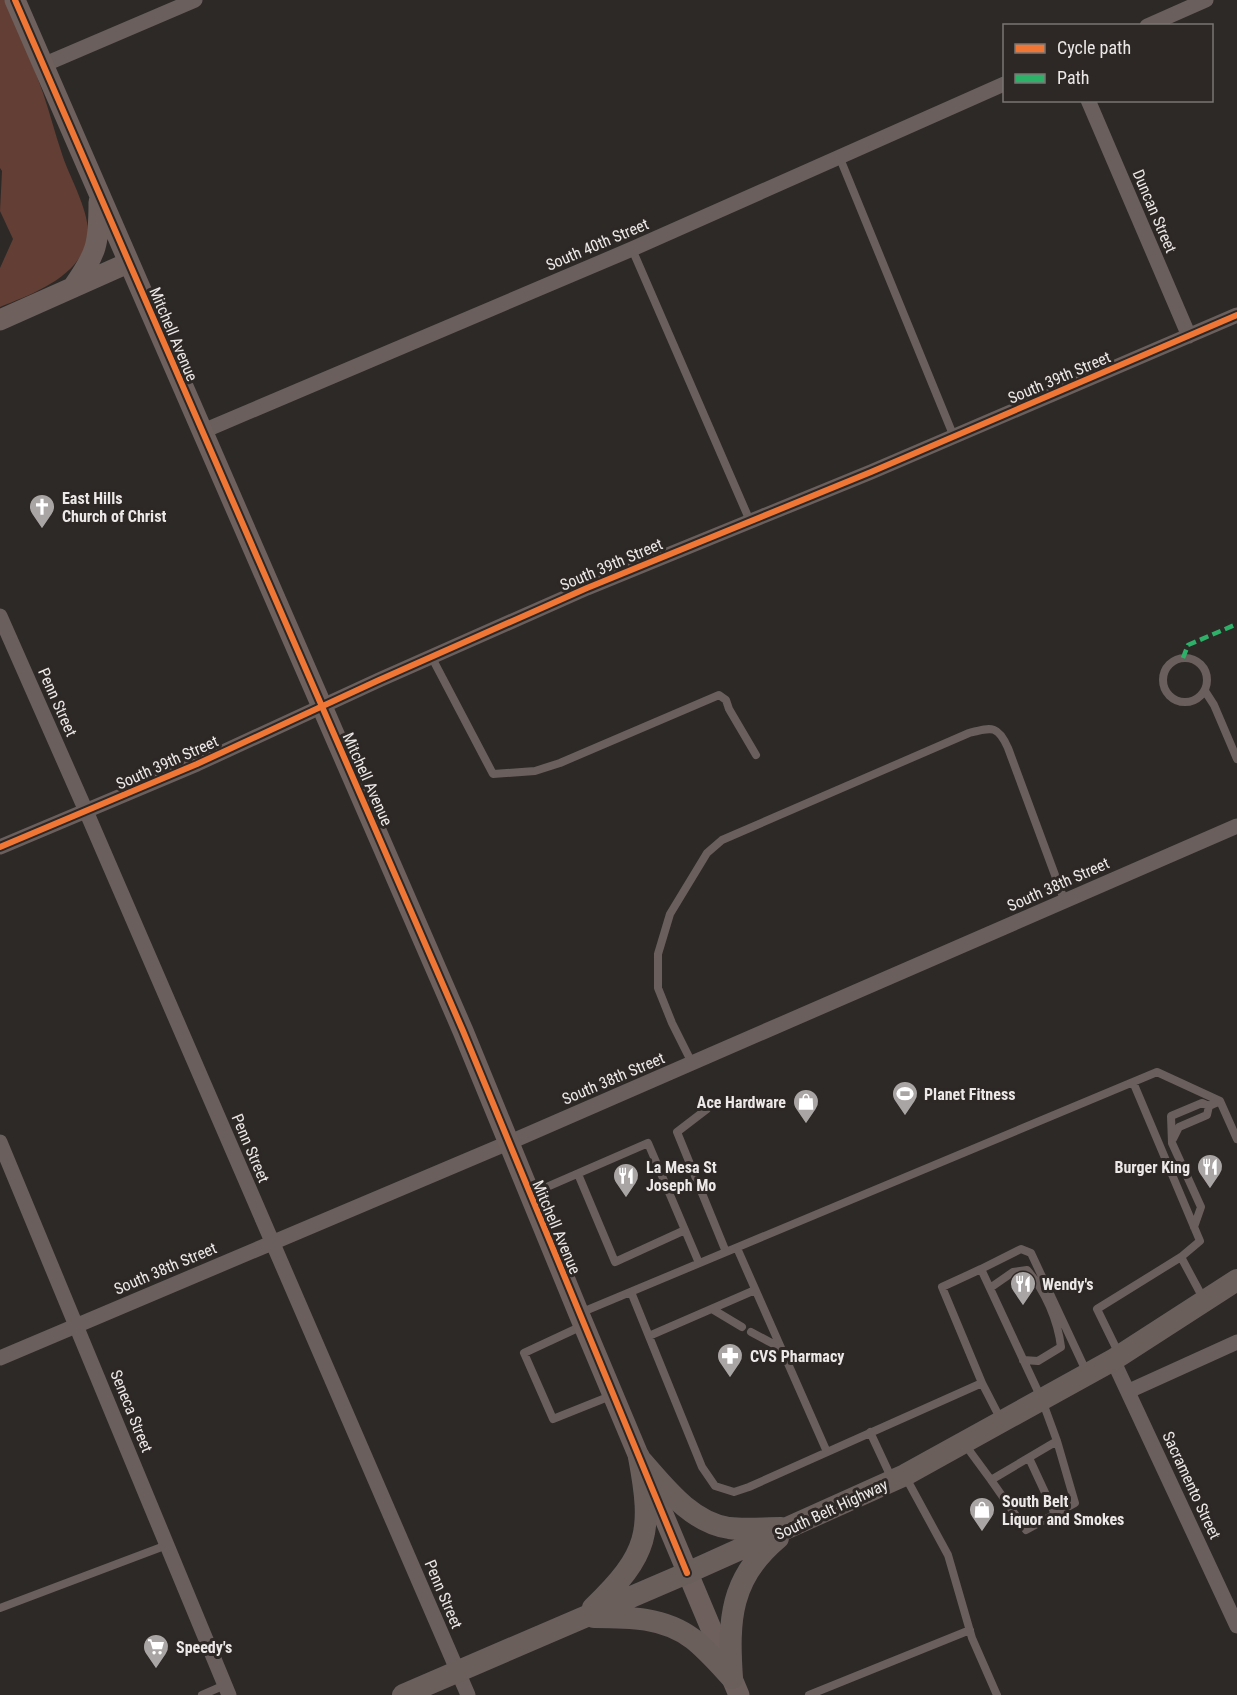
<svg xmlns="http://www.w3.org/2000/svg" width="1237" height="1695" font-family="'Roboto Condensed',sans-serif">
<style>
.green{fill:#623e35}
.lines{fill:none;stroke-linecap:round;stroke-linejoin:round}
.lane{stroke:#6a5f5c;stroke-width:8}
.street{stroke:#6a5f5c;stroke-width:15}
.secondary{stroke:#6d605d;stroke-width:21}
.primary{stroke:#6b5f5c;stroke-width:22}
.quiet{stroke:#2db169;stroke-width:4.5;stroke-dasharray:9 4.5;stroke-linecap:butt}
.cycleway-casing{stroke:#2d2826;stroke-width:10}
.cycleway{stroke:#f07635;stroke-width:6}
.labels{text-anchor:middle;stroke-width:6;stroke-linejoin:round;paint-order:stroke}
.street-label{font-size:16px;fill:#ece8e7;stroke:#2d2826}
.poi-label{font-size:16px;font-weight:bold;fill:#ece8e7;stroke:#2d2826;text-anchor:start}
</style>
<rect width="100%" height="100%" fill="#2c2927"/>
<!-- green -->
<path class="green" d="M0,0H5C18,31 32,61 43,93C50,113 55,134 62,154C69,177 93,216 87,240C78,278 32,294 0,307V268L13,239L0,211L2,171L0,168Z"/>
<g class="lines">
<!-- lane -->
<path class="lane" d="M839,156L954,437
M632,249L750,521
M431,656L493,774L535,771L560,763L719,695L726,700L729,709L756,755
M1163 680a22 22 0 1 1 44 0a22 22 0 1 1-44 0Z
M1205,691L1214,705L1237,759
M692,1063L672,1023L658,988V954L670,914L707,853L722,840L969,733C992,727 998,725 1008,748L1065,902
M707,1109L677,1132L726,1252
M1173,1139L1179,1127L1207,1115L1209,1106
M578,1174L615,1262L685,1230
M533,1193L648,1143L699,1263
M1194,1227L1201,1207L1172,1143L1171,1116L1202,1103L1209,1106L1220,1101
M737,1248L827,1452
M1181,1257L1203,1298
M981,1269L942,1287L982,1383L1000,1418
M990,1288L1013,1272L1027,1270C1045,1290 1058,1321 1061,1347L1038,1361L1023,1360
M631,1292L702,1467L715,1486L734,1492L749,1487L982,1383
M712,1309L742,1327
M580,1313L1157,1072L1220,1101L1237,1139
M582,1326L524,1353L553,1419L613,1395
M751,1332L781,1348
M649,1336L755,1290
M1119,1354L1097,1309L1181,1257L1200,1241L1133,1082
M870,1432L891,1477
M966,1446L991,1480L1057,1441L1042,1400L981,1269L1021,1249L1031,1253L1087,1373
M1029,1458L1055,1514
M905,1476L948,1555L972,1638L997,1695
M991,1480L1026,1530L1075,1503L1057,1441
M0,1608L167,1545
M202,1695L225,1685
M809,1695L970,1630"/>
<!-- street -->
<path class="street" d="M1147,26L1206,0
M43,65L195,0
M1088,100L1189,336
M201,432L632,249L1004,84
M0,616L86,811L468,1695
M0,847L197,764L379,680L587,588L871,472L1237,315
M0,1142L229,1695
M0,1358L508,1143L1237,826
M1113,1360L1237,1626
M1129,1391L1237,1342"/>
<!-- secondary -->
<path class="secondary" d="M15,0L463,1031L579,1314L739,1695
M73,287C97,253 99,244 99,202
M0,320L128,263"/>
<!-- primary -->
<path class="primary" d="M639,1458C664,1486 690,1522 729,1528C746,1530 764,1528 781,1528
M593,1608C649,1554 653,1532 639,1457
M594,1617C629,1617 664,1617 693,1639C707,1650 720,1665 732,1678
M732,1678C728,1620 730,1578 778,1538
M403,1695L687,1573L905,1475L1113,1360L1237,1280"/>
<!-- quiet -->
<path class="quiet" d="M1183,658L1188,645L1237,624"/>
<defs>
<path id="cycleway" d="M15,0L463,1031L687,1573
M0,847L197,764L379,680L587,588L871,472L1237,315"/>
</defs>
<!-- cycleway casing -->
<use href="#cycleway" class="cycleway-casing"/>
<!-- cycleway -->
<use href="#cycleway" class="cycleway"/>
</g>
<!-- icons -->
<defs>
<symbol id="church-pin" viewBox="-11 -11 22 30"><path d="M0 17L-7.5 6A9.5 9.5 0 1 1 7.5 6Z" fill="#a9a5a4" stroke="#2d2826"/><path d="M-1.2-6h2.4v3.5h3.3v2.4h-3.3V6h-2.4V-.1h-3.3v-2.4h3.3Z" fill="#fff"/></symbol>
<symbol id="stadium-pin" viewBox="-11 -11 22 30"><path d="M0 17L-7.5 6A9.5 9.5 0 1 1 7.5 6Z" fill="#a9a5a4" stroke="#2d2826"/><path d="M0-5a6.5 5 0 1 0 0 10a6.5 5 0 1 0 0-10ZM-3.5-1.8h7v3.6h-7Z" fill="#fff"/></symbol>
<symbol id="shop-pin" viewBox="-11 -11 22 30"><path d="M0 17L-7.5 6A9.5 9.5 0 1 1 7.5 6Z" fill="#a9a5a4" stroke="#2d2826"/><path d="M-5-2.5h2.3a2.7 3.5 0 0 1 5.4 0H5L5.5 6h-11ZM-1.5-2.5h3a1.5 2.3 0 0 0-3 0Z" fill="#fff"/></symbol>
<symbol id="restaurant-pin" viewBox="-11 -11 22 30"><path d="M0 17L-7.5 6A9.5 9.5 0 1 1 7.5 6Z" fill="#a9a5a4" stroke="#2d2826"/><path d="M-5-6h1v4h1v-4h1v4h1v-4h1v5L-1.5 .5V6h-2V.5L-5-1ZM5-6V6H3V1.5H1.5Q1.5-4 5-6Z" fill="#fff"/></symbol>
<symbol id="pharmacy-pin" viewBox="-11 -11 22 30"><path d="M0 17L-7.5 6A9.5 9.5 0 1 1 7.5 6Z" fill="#a9a5a4" stroke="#2d2826"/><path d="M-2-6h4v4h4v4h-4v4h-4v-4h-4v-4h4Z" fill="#fff"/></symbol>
<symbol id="supermarket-pin" viewBox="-11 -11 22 30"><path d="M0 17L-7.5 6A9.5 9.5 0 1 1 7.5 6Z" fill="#a9a5a4" stroke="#2d2826"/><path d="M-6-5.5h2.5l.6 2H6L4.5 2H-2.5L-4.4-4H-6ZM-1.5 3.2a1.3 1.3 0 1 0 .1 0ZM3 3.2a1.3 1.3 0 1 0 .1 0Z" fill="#fff"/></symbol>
</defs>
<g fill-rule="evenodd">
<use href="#church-pin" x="27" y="492" width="30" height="40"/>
<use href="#stadium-pin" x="890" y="1079" width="30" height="40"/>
<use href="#shop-pin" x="791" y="1087" width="30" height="40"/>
<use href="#restaurant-pin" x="1195" y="1152" width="30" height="40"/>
<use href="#restaurant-pin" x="611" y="1161" width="30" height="40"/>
<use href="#restaurant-pin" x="1008" y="1269" width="30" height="40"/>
<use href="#pharmacy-pin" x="715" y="1341" width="30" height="40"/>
<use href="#shop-pin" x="967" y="1495" width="30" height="40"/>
<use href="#supermarket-pin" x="141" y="1632" width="30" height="40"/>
</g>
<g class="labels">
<!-- street labels -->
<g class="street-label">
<text transform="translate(1155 211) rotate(67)" y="6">Duncan Street</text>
<text transform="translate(597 244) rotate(-23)" y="6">South 40th Street</text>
<text transform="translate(174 334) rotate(67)" y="6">Mitchell Avenue</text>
<text transform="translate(1059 377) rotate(-23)" y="6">South 39th Street</text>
<text transform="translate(611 564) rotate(-23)" y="6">South 39th Street</text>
<text transform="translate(58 702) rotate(66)" y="6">Penn Street</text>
<text transform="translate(167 762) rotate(-24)" y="6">South 39th Street</text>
<text transform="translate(368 779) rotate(66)" y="6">Mitchell Avenue</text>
<text transform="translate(1058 884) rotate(-24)" y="6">South 38th Street</text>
<text transform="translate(613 1078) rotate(-23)" y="6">South 38th Street</text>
<text transform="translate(251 1148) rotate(67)" y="6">Penn Street</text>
<text transform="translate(557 1227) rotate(67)" y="6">Mitchell Avenue</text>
<text transform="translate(165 1268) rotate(-23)" y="6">South 38th Street</text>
<text transform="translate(132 1411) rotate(68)" y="6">Seneca Street</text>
<text transform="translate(1192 1485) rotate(65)" y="6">Sacramento Street</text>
<text transform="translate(831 1509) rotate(-25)" y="6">South Belt Highway</text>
<text transform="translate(444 1594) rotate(67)" y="6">Penn Street</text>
</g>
<!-- poi labels -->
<g class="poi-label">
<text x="62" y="504">East Hills<tspan x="62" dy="18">Church of Christ</tspan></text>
<text x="924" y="1100">Planet Fitness</text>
<text x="786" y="1108" text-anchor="end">Ace Hardware</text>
<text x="646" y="1173">La Mesa St<tspan x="646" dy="18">Joseph Mo</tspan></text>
<text x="1190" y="1173" text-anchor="end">Burger King</text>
<text x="1042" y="1290">Wendy's</text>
<text x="750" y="1362">CVS Pharmacy</text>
<text x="1002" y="1507">South Belt<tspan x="1002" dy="18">Liquor and Smokes</tspan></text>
<text x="176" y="1653">Speedy's</text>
</g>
</g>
<!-- legend -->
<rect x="1003" y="24" width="210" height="78" fill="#2d2826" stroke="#797573" stroke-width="1.5"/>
<rect x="1015" y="44" width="30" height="9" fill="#f07635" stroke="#797573" stroke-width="1.5"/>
<text x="1057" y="54" font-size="18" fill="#ece8e7">Cycle path</text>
<rect x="1015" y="74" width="30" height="9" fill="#2db169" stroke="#797573" stroke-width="1.5"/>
<text x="1057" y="84" font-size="18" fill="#ece8e7">Path</text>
</svg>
